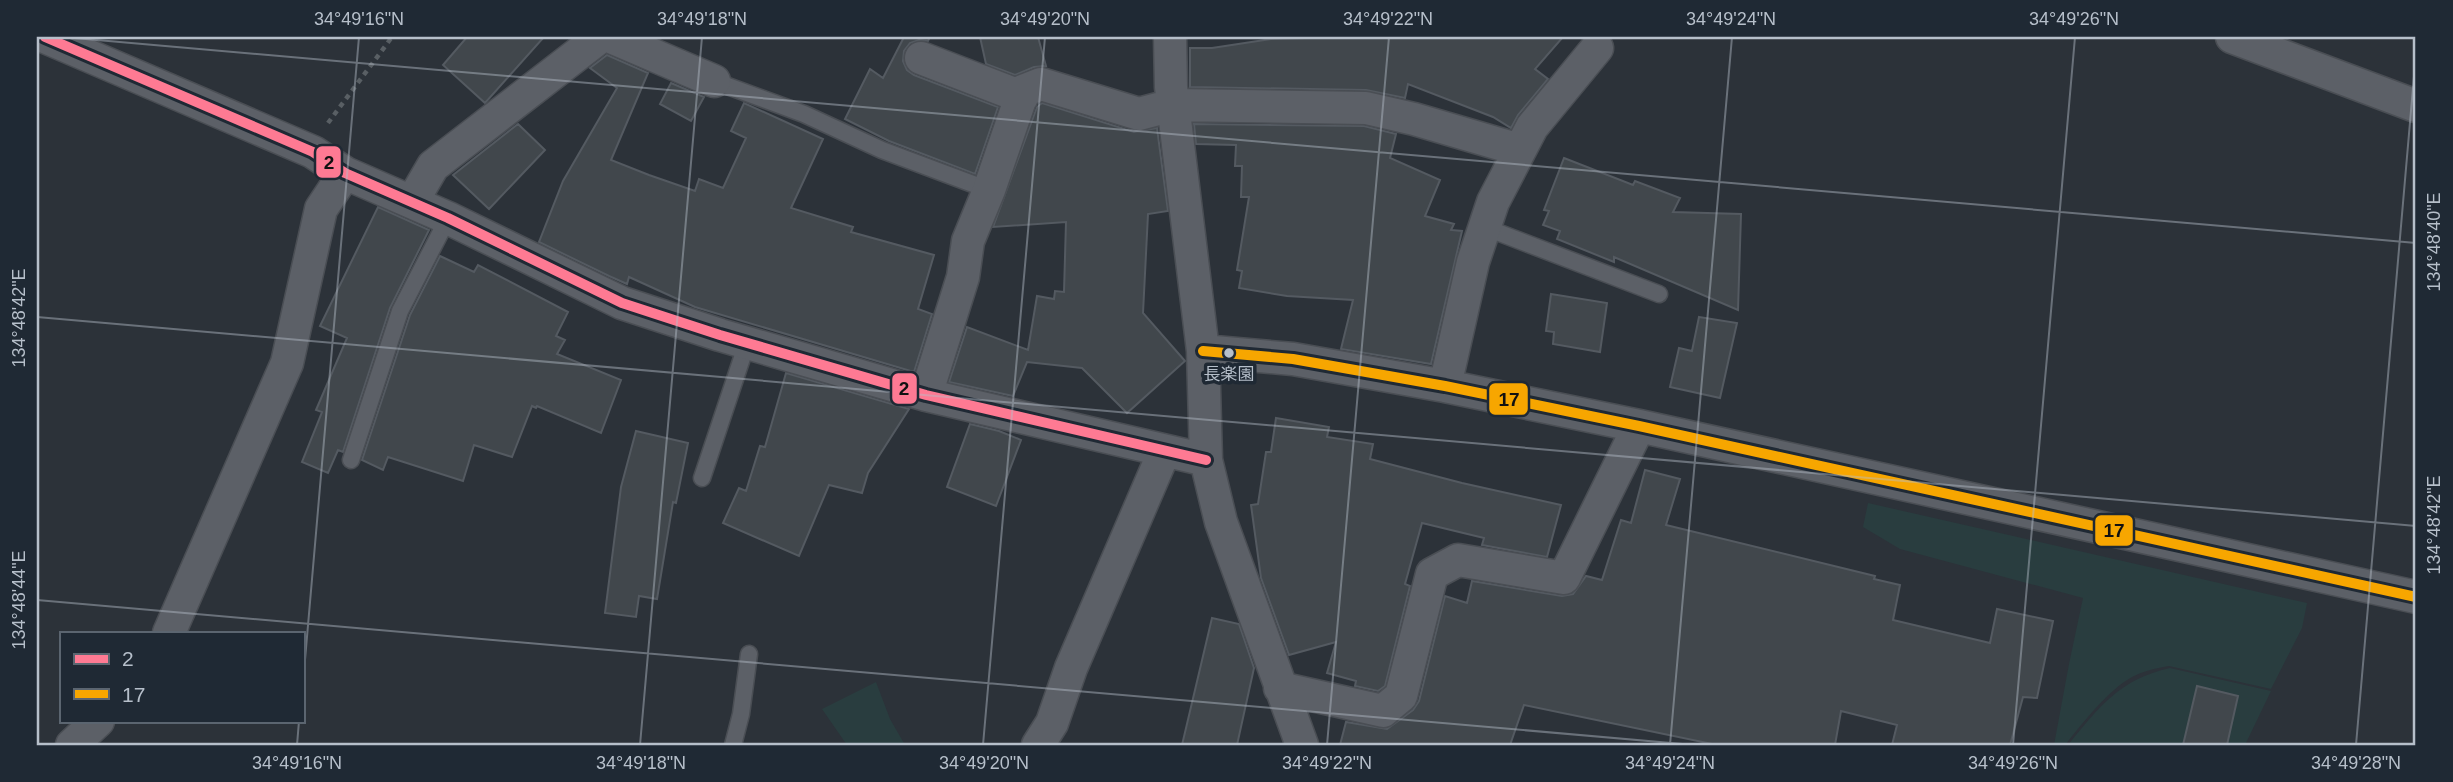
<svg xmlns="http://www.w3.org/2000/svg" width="2453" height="782" font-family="Helvetica,'Noto Sans JP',sans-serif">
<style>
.green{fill:#293d3f}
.building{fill:#41474c;stroke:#545a61;stroke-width:2}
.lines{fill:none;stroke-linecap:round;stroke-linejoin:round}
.lane-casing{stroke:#4a4e54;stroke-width:19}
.street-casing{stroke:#4a4e54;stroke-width:35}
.path{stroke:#595f64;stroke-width:4.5;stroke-dasharray:5 5;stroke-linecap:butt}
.lane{stroke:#5c6067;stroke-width:16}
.street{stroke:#5c6067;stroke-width:32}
.bus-1-casing{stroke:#1f2934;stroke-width:16}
.bus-2-casing{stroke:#1f2934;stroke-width:16}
.bus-1{stroke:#fe7a93;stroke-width:10}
.bus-2{stroke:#f7a600;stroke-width:10}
.ticks{fill:none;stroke:#b6bfca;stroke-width:2;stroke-opacity:0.45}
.bus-dot{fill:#b6bfca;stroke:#1f2934;stroke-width:2.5}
.labels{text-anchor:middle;stroke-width:7;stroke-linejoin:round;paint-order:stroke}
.bus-label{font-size:17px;fill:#b6bfca;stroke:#1f2934}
.line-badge{stroke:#1f2934;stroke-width:2.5}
.pale-badge-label{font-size:19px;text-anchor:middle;font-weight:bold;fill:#111}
.neatline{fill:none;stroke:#b6bfca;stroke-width:2.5}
.ticks-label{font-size:18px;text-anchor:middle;fill:#b6bfca}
</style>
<rect width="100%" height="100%" fill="#2c3239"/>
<!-- green -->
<path class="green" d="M1868,503L2307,603L2302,628L2271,689L2169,666C2157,668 2143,671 2132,677C2108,690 2082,724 2065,745H2054L2069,664L2083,598L1900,549L1863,527Z
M2170,668L2271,691L2245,745H2068C2099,707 2120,679 2170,668Z
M876,682L890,719L905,745H847L822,709Z"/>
<!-- building -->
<path class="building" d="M467,37H544L485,103L443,65Z
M904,37H930L928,41L919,40L910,43L904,51L903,61L907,70L914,75L998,107L975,174L889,141L845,119L870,69L883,78Z
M980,37H1038L1046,66L1034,67L1015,75L986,64Z
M1346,37H1563L1535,69L1548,79L1518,115L1511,128L1493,117L1408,84L1405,98L1366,90L1190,87V48H1212L1271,39Z
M607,55L648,73L611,160L649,175L695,191L699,179L723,188L746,138L731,131L744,103L823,139L791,208L853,227L851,232L934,255L918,309L932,314L914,372L695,307L629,277L627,284L609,276L539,242L563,181L617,88L590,68Z
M671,83L704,97L691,121L660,104Z
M1042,103L1134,132L1157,128L1168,211L1148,214L1143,313L1185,361L1127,413L1082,368L1027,362L1013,396L949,382L967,327L1028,350L1037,296L1054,299L1055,291L1064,292L1066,222L993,227L1037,107Z
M518,124L545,150L489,209L453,175Z
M1194,124L1364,126L1396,134L1390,158L1440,180L1425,216L1454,224L1451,230L1462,231L1431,364L1341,349L1353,300L1287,296L1239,288L1242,271L1237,270L1249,197H1241L1242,166H1235L1236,145L1196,144Z
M1564,158L1633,185L1635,181L1680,198L1673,212L1741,214L1738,310L1614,257V262L1557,239L1560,231L1543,225L1549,211L1544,210Z
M378,207L429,230L390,308L343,452L338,450L328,473L302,462L322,412L316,410L347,338L320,326Z
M440,256L474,272L478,265L568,312L556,336L565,340L557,354L621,380L601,433L537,406L536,408L532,406L512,457L474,445L463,481L388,457L383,470L362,460L410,315Z
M1551,294L1607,303L1600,352L1553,344L1554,332L1546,331Z
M1699,317L1737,323L1720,398L1670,387L1679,348L1692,351Z
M786,373L909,409L868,473L862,493L829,485L799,556L723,523L739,488L746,491L760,446L765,447Z
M1276,418L1329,427L1327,437L1373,444L1370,459L1462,483L1561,505L1547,557L1482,545L1484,538L1422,523L1405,584L1410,586L1385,686L1378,691L1355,686L1356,681L1327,673L1336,642L1289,655L1261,578L1251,505L1258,504L1266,452H1271Z
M970,424L999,431L1021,440L996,506L947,487Z
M636,431L688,443L676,503L673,502L657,599L639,596L636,617L605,613L621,487Z
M1645,470L1680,479L1666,525L1875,576L1874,579L1900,585L1893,620L1990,643L1997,609L2053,621L2037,698L2023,697L2010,745H1892L1897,725L1841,711L1835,745H1717L1524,705L1510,745H1340L1346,722L1387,729L1413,710L1419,701L1445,596L1467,603L1472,581L1562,596L1573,594L1586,576L1602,580L1621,520L1631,523Z
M1212,618L1239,624L1254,668L1237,745H1182Z
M2197,686L2238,696L2227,745H2183Z"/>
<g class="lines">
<defs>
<path id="lane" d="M714,81L804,114L882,150L989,190
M1484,227L1659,294
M351,460L400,311L448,218
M702,478L747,343
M733,745L741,714L749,654"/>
<path id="street" d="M45,37L313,152L345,173L448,218L622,303L720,335L926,395L1206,460
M611,37L714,81
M1170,37L1171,87L1203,351L1206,460L1221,522L1302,745
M2232,37L2416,106
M921,58L1022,97
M412,202L433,166L600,37
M1203,351L1293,359L1445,386L1639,426L2416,597
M1445,386L1473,262L1493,202L1532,127L1597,48
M926,395L963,277L968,241L989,190L1023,91L1041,84L1139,114L1173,105L1366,108L1414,119L1520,150
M169,633L287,363L321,209L345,173
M1280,688L1383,711L1401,696L1432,574L1458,560L1564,578L1639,426
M72,745L98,721
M1038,745L1052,723L1071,668L1164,452"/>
</defs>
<!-- lane casing -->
<use href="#lane" class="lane-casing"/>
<!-- street casing -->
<use href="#street" class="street-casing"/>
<!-- path -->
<path class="path" d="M328,123L392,37"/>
<!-- lane -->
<use href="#lane" class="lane"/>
<!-- street -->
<use href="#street" class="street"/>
<defs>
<path id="bus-1" d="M45,37L313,152L345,173L448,218L622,303L720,335L926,395L1206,460"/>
<path id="bus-2" d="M1203,351L1293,359L1445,386L1639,426L2416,597"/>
</defs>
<!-- bus-1 casing -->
<use href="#bus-1" class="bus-1-casing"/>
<!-- bus-2 casing -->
<use href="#bus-2" class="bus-2-casing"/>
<!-- bus-1 -->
<use href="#bus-1" class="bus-1"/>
<!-- bus-2 -->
<use href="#bus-2" class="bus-2"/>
</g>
<!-- ticks -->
<path class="ticks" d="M63,37L2416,243M37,317L2416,526M37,600L1694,745M303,683L359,37M297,745L299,721M640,745L702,37M983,745L1045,37M1327,745L1389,37M1670,745L1732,37M2013,745L2075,37M2356,745L2416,53"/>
<!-- markers -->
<circle class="bus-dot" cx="1229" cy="353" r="6"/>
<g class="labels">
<!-- bus labels -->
<g class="bus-label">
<text x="1229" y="380">長楽園</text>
</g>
</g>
<g class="line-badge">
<rect x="315" y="145" width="27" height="34" rx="7" fill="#fe7a93"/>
<rect x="891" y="372" width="27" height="33" rx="7" fill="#fe7a93"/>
<rect x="1488" y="382" width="41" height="34" rx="7" fill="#f7a600"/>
<rect x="2094" y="514" width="40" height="33" rx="7" fill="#f7a600"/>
</g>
<g class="pale-badge-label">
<text x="329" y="169">2</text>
<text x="904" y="395">2</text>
<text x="1509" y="406">17</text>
<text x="2114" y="537">17</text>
</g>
<!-- border -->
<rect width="2453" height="782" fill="none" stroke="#1f2934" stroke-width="77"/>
<!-- legend -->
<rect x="60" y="632" width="245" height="91" fill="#1f2934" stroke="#5b6570" stroke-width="2"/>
<rect x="74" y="654" width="35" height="10" fill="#fe7a93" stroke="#5b6570" stroke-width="2"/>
<text x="122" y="666" font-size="21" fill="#b6bfca">2</text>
<rect x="74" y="689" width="35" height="10" fill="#f7a600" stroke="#5b6570" stroke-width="2"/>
<text x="122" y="702" font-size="21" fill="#b6bfca">17</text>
<rect x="38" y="38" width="2376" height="706" class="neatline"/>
<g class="ticks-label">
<text x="359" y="25">34°49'16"N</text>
<text x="702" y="25">34°49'18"N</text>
<text x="1045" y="25">34°49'20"N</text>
<text x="1388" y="25">34°49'22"N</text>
<text x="1731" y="25">34°49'24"N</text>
<text x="2074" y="25">34°49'26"N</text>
<text transform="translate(2434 242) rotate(-90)" y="6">134°48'40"E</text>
<text transform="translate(19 318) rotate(-90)" y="6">134°48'42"E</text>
<text transform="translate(2434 525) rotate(-90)" y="6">134°48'42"E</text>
<text transform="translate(19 600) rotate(-90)" y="6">134°48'44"E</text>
<text x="297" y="769">34°49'16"N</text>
<text x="641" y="769">34°49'18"N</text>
<text x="984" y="769">34°49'20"N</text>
<text x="1327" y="769">34°49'22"N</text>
<text x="1670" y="769">34°49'24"N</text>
<text x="2013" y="769">34°49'26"N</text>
<text x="2356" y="769">34°49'28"N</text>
</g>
</svg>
